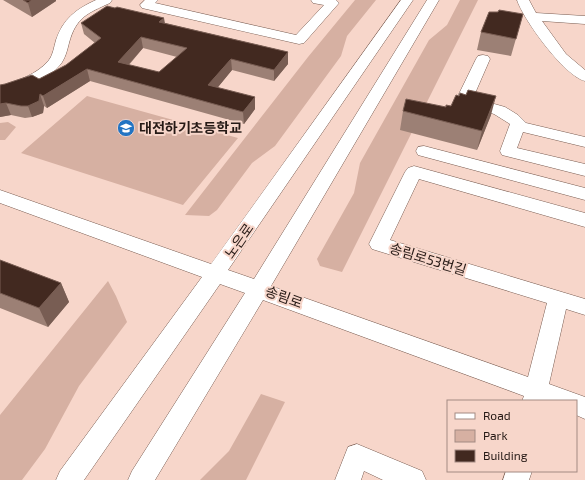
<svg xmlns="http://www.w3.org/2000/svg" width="585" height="480" font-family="'Exo 2','Noto Sans KR',sans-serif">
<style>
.green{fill:#d6b0a2}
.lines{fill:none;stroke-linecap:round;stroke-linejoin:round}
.minor-casing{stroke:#795d52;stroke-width:1}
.minor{fill:#fff;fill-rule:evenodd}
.wall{fill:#9c8075;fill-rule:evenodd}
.shaded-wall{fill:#785d53}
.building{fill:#422920;stroke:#785d53;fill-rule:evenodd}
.labels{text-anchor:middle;stroke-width:4;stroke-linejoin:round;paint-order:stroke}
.poi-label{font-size:14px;font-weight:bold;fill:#251915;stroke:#f7d6ca;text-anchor:start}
.street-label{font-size:14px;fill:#251915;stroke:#f7d6ca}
</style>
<rect width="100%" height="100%" fill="#f7d6ca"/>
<!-- green -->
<path class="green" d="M355,0H376L347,36L341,56L275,146L252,163L217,210L209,216L185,215L308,57Z
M460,0H478L342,272L320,266L317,259L354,193L360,163L429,40L447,25Z
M87,96L238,138L183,205L21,153Z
M8,122L16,127L5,140H0V123Z
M108,281L116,296L127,322L79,386L45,449L22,480H0V415Z
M261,394L285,402L246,480H200L229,451Z"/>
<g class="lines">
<defs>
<path id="minor" d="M96,0H112L110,3C88,13 76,17 69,43C67,51 65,59 60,65C46,82 20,90 0,94V86C16,82 38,74 49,60C53,55 54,47 56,40C63,19 76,9 96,0Z
M145,0H158L155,3L296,35L324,5L313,3L311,0H336L339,3L304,43L299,44L142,8L140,5Z
M401,0H413L228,270L254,279L427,0H439L271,286L528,377L547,303L372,249L369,244L405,172L408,168L414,166L585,213V227L419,179L390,240L585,299V315L566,309L549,384L585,397V419L576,415V401H522L524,396L263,300L155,480H128L132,471L245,293L220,284L84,480H56L60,471L202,277L0,203V190L211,264Z
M517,0H529L536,13L585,16V24L542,21L566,54L585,70V81C564,76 523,19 517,0Z
M483,55L488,56L490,59L473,98L505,107L518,115L526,123L585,137V147L523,132L517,148L585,164V176L502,155L500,151L510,124L494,114L459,103L456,100L476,59L478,56Z
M424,146L585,188V200L418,155L416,151L418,147Z
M357,444L422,471L426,480H383L364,471L361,480H335L348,447Z
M506,471H532L529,480H503Z"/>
</defs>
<!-- minor casing -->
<use href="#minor" class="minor-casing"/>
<!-- minor -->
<use href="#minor" class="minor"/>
</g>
<!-- wall -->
<path class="wall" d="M3,0H56V1L32,17Z
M523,14L511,56L477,50L481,32Z
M81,23H165L288,52V64L274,81L232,70L217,88L255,97V109L244,124L90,81L47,108L44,106L43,113L32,117L25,118L11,115L0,117V85L39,79L66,65L95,43L84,34ZM143,48L177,57L159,72L129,65Z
M446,107L491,115L477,150L400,130L403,111Z
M0,260L61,283L69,302L48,327L0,308Z"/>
<!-- shaded-wall -->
<path class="shaded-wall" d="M32,0H56V1L32,17L28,3Z
M164,18L166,29L159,22Z
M141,37L143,48L121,73L118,62Z
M288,52V64L274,81V70Z
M231,59L232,70L210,97L208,85Z
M87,69L90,81L47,108L43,96Z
M40,94L44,106L43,113L32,117L28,106Z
M496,96L491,115L477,150L482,131Z
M255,97V109L244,124L243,112Z
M6,103L11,115L0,117V104Z
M61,283L69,302L48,327L39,308Z"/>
<!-- building -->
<path class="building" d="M23,0H32L28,3Z
M107,6L115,8L117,7L164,18L159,22L288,52L274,70L231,59L208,85L255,97L243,112L87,69L43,96L40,94L39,101L28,106H21L6,103L0,104V85L5,84L32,75L39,79L66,65L101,38L81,23ZM141,37L187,48L159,72L118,62Z
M499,10L523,14L516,39L481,32L489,12H498Z
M468,90L496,96L482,131L403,111L406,99L446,107V105L451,106L456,95L459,96L460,93L466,95Z
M0,260L61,283L39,308L0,293Z"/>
<!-- icons -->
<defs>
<symbol id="school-disc" viewBox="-11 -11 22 22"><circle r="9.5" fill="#2274c3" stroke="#f7d6ca"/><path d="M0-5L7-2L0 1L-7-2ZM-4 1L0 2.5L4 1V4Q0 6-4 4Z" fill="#fff"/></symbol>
</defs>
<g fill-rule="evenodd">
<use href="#school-disc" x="116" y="118" width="20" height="20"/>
</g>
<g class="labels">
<!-- poi labels -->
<g class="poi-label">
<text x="139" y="133">대전하기초등학교</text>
</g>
<!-- street labels -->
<g class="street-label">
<text transform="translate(239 241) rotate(-55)" y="5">노은로</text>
<text transform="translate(428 259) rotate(17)" y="5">송림로53번길</text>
<text transform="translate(284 297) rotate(20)" y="5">송림로</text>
</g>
</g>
<!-- legend -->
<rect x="447" y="400" width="130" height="72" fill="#f7d6ca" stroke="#a38a82"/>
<rect x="455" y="413" width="20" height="6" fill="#ffffff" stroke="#a38a82"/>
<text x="483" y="420" font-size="12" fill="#251915">Road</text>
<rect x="455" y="430" width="20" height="12" fill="#d6b0a2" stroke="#a38a82"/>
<text x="483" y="440" font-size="12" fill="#251915">Park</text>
<rect x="455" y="450" width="20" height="12" fill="#422920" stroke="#a38a82"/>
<text x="483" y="460" font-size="12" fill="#251915">Building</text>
</svg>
